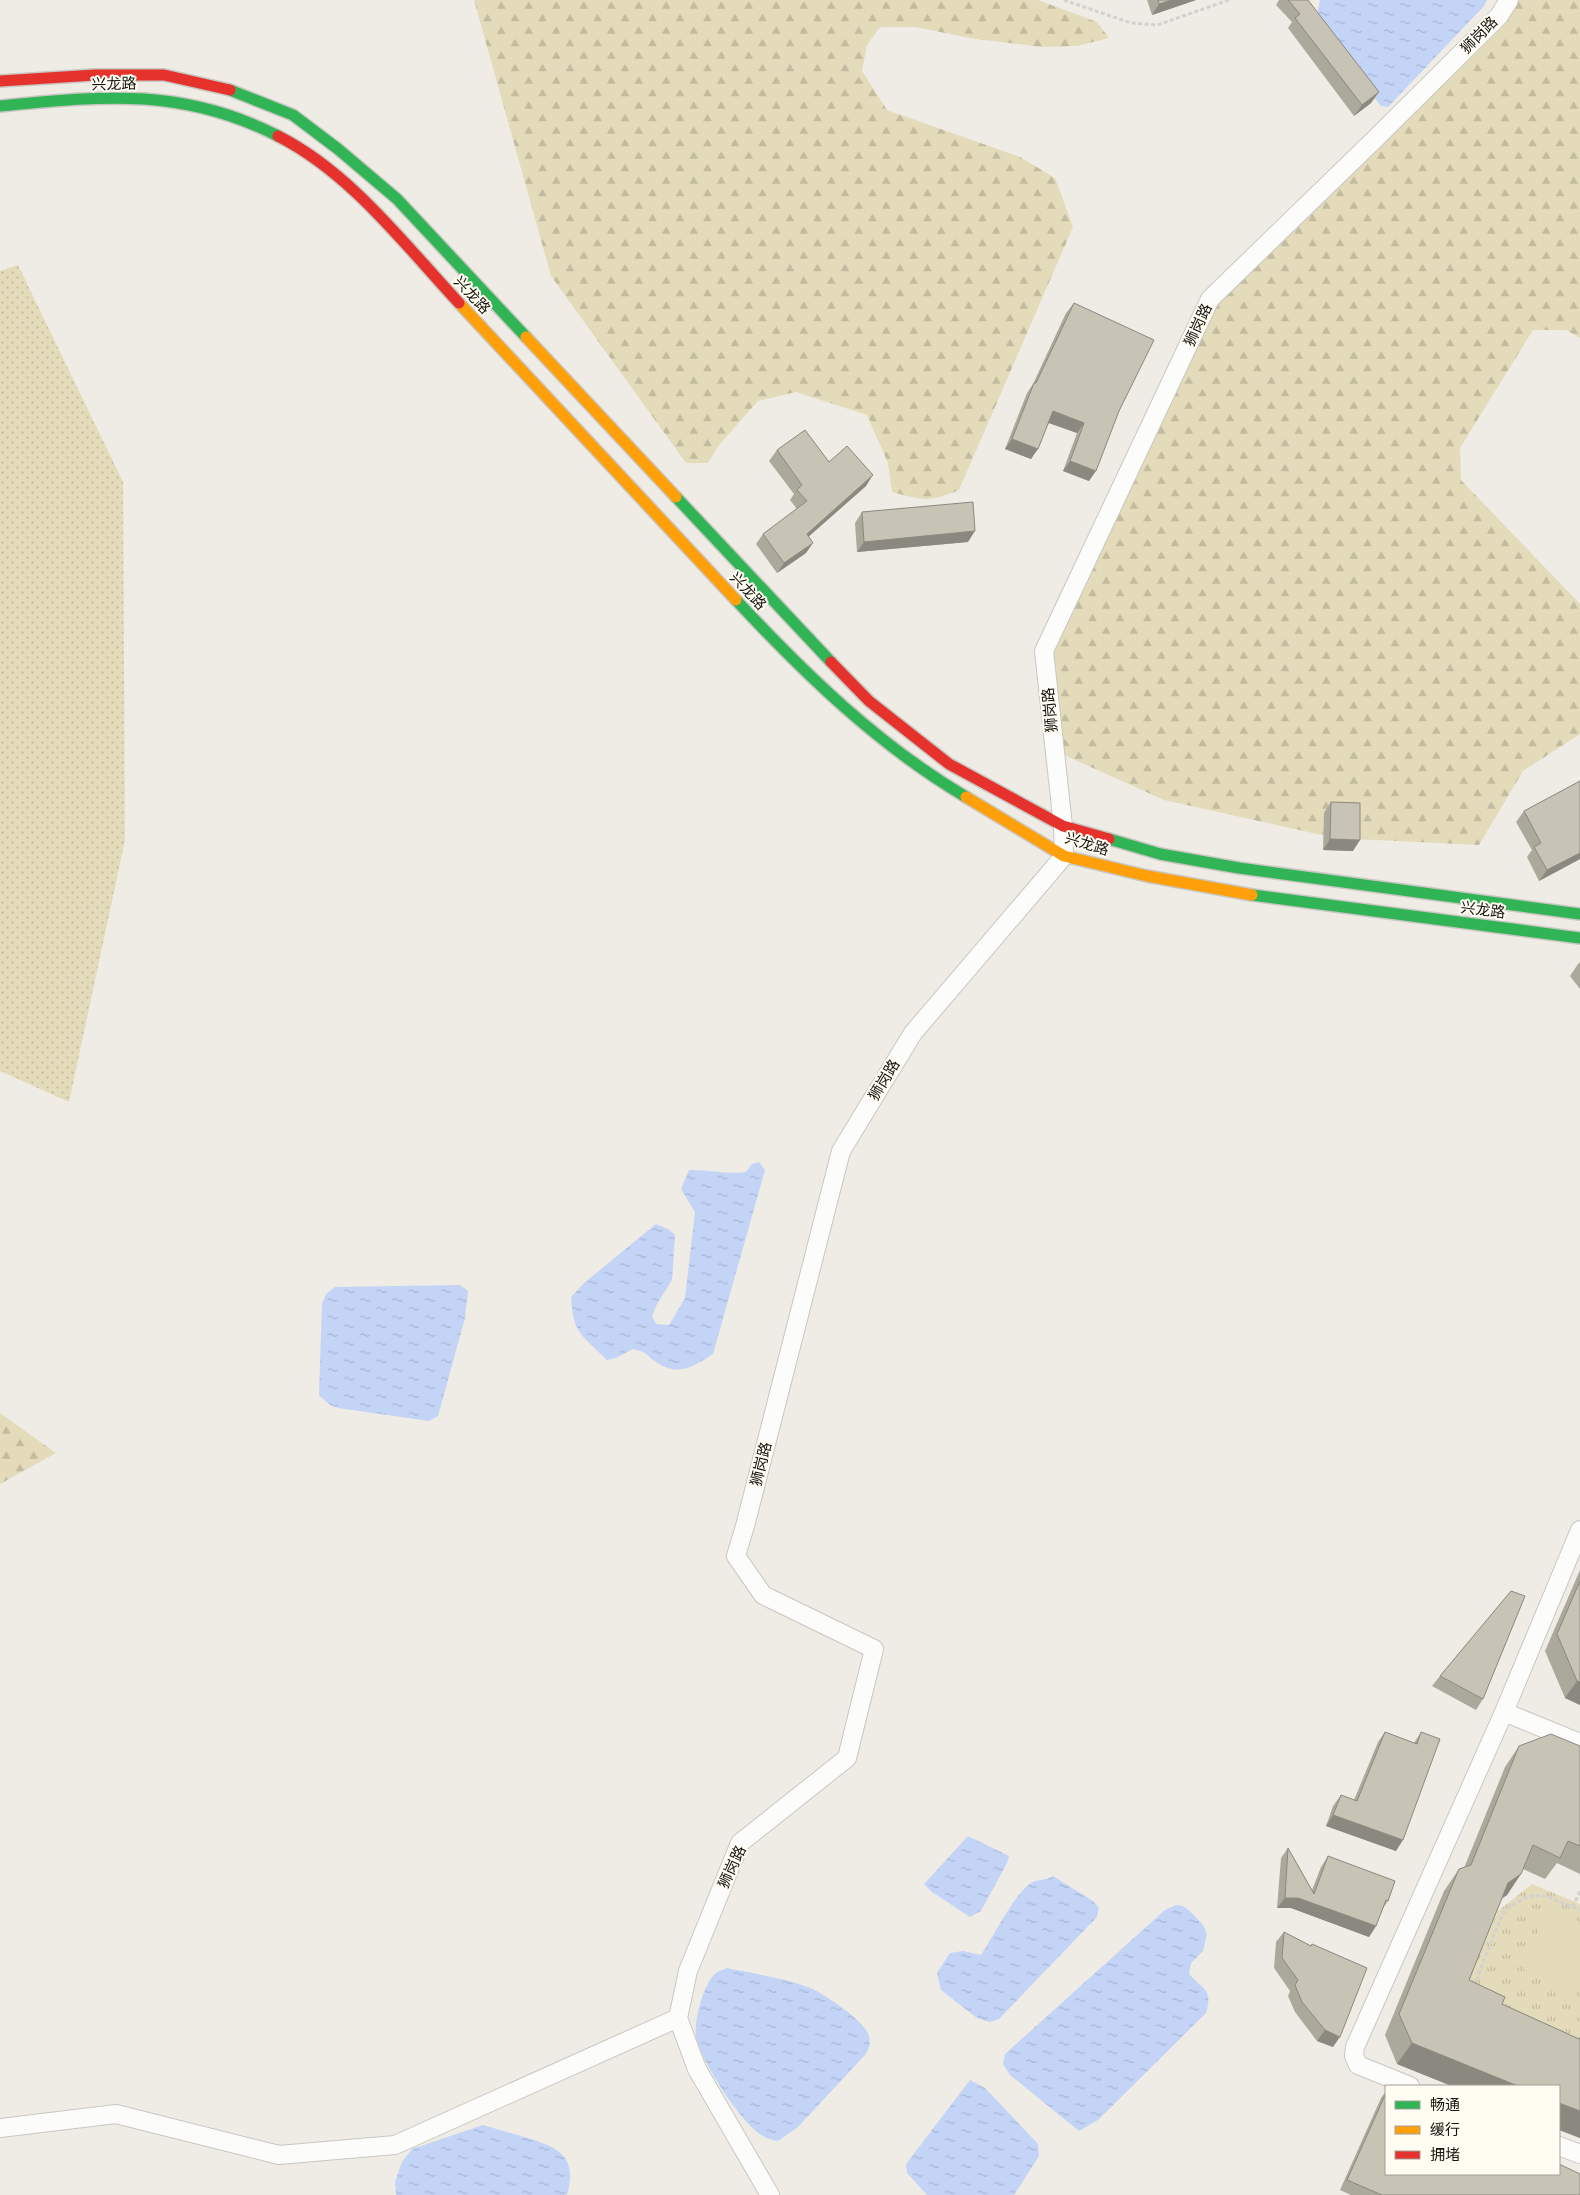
<svg xmlns="http://www.w3.org/2000/svg" width="1580" height="2195" font-family="'Asap Condensed','Noto Sans SC',sans-serif">
<style>
.grass{fill:url(#grass-tufts)}
.forest{fill:url(#forest-firs)}
.park{fill:url(#park-dots)}
.garden{fill:#e4dbba}
.water{fill:url(#water-ripples)}
.lines{fill:none;stroke-linecap:round;stroke-linejoin:round}
.street-casing{stroke:#c8c7c1;stroke-width:20}
.fast-casing{stroke:#c8c7c1;stroke-width:14}
.slow-casing{stroke:#c8c7c1;stroke-width:14}
.jam-casing{stroke:#c8c7c1;stroke-width:14}
.path{stroke:#d2d1cf;stroke-width:3;stroke-dasharray:4 2.5;stroke-linecap:butt}
.street{stroke:#fcfcfb;stroke-width:18}
.fast{stroke:#30b455;stroke-width:11}
.slow{stroke:#ff9f0a;stroke-width:11}
.jam{stroke:#e5322d;stroke-width:11}
.wall{fill:#aba89c}
.shaded-wall{fill:#8b887f}
.building{fill:#c7c3b5;stroke:#8b887f}
.labels{text-anchor:middle;stroke-width:4;stroke-linejoin:round;paint-order:stroke}
.street-label{font-size:15px;fill:#15140f;stroke:#fffcf1}
</style>
<defs>
<pattern id="grass-tufts" width="24" height="20" patternUnits="userSpaceOnUse" patternTransform="scale(1.25)"><rect width="24" height="20" fill="#e4dbba"/><path d="M3 7l-1-3M5 7V3M7 7l1-3M15 17l-1-3M17 17v-4M19 17l1-3" fill="none" stroke="#c3bb9f"/></pattern>
<pattern id="forest-firs" width="22" height="20" patternUnits="userSpaceOnUse" patternTransform="scale(1.25)"><rect width="22" height="20" fill="#e4dbba"/><path d="M5 1l3.5 6h-7zM16 11l3.5 6h-7z" fill="#c3bb9f"/></pattern>
<pattern id="park-dots" width="8" height="8" patternUnits="userSpaceOnUse" patternTransform="scale(1.25)"><rect width="8" height="8" fill="#e4dbba"/><path d="M2 2h.1M6 6h.1" fill="none" stroke="#c3bb9f" stroke-width="1.8" stroke-linecap="round"/></pattern>
<pattern id="water-ripples" width="26" height="14" patternUnits="userSpaceOnUse" patternTransform="scale(1.25)"><rect width="26" height="14" fill="#c3d4f7"/><path d="M2 4q2-2 4 0t4 0M15 11q2-2 4 0t4 0" fill="none" stroke="#a7b5d3"/></pattern>
</defs>
<rect width="100%" height="100%" fill="#eeece5"/>
<!-- grass -->
<path class="grass" d="M1532,1884L1580,1904V2051L1465,1988L1498,1911Z"/>
<!-- forest -->
<path class="forest" d="M474,0H1038L1097,22L1109,38L1077,46L1043,47L975,39L915,27H880L867,45L862,71L887,110L1020,157L1055,178L1073,227L959,490C929,503 922,500 892,492L888,463L867,415L796,392L758,401L719,445L708,463H686L551,276Z
M1509,0H1580V338L1566,330H1533L1460,448L1461,480L1580,604V734L1523,771L1479,845L1335,838L1164,800L1053,750L1044,651L1210,299Z
M0,1413L56,1453L0,1484Z"/>
<!-- park -->
<path class="park" d="M18,265L123,482L125,840L69,1102L0,1071V271Z"/>
<!-- garden -->
<path class="garden" d="M1546,1912L1580,1925V1992L1524,1970Z"/>
<!-- water -->
<path class="water" d="M1320,0H1487L1484,6L1388,107L1381,106L1331,44L1317,15Z
M759,1162L765,1170L713,1354C693,1367 678,1377 656,1362C644,1354 650,1353 633,1349L616,1358L607,1360C582,1335 573,1334 571,1297L584,1283L656,1224L668,1229L675,1235L672,1280L657,1304L652,1316L656,1324L669,1325L685,1298L695,1212L681,1189L689,1170C709,1169 727,1175 746,1172L752,1164Z
M460,1285L468,1291L465,1318L438,1416L429,1421L338,1408L330,1405L319,1395L322,1304L326,1294L335,1287Z
M968,1836L1009,1856L1007,1863L981,1911L970,1917L932,1892L924,1884Z
M1053,1876L1093,1901L1099,1908L1097,1917L999,2019L990,2022L977,2018L941,1990L937,1973L950,1953L963,1951L981,1955C993,1938 1014,1894 1031,1883C1037,1879 1046,1881 1053,1876Z
M1176,1905L1183,1906L1191,1912L1203,1925L1207,1934L1203,1951L1191,1963L1189,1974C1204,1990 1213,1990 1206,2013L1098,2120L1079,2131L1010,2075L1003,2064L1005,2054L1165,1910Z
M727,1968C751,1973 788,1979 810,1988C825,1994 865,2021 869,2036C871,2043 869,2049 865,2055L798,2127L778,2141C773,2140 767,2139 763,2136C742,2125 700,2060 696,2036C694,2021 703,1986 714,1975C717,1971 723,1970 727,1968Z
M970,2080L985,2088L1038,2144L1039,2156L1014,2195H927L907,2173L906,2164Z
M483,2125C497,2129 510,2133 524,2137C558,2147 578,2155 567,2195H396L395,2182L402,2162L412,2149Z"/>
<g class="lines">
<defs>
<path id="street" d="M1504,1712L1580,1743
M1410,2086L1358,2065L1354,2056L1355,2047L1504,1712L1580,1530
M0,2128L116,2114L279,2155L395,2145L678,2018
M1559,2146L1580,2154
M770,2195L697,2069L678,2018L688,1971L740,1843L847,1758L874,1649L763,1595L736,1556L745,1526L841,1151L913,1033L1064,856L1063,826L1044,651L1210,299L1375,139L1499,16L1509,0"/>
<path id="fast" d="M230,90L293,115L338,149L397,199L526,337
M0,106C102,96 182,87 278,136
M676,497L831,662
M736,600C805,674 878,745 966,797
M1109,839L1160,854L1239,868L1580,914
M1252,895L1580,938"/>
<path id="slow" d="M459,303L736,600
M526,337L676,497
M966,797L1064,856L1147,876L1252,895"/>
<path id="jam" d="M0,81L95,75H164L230,90
M278,136C351,173 404,244 459,303
M831,662L869,701L949,764L1063,826L1109,839"/>
</defs>
<!-- street casing -->
<use href="#street" class="street-casing"/>
<!-- fast casing -->
<use href="#fast" class="fast-casing"/>
<!-- slow casing -->
<use href="#slow" class="slow-casing"/>
<!-- jam casing -->
<use href="#jam" class="jam-casing"/>
<!-- path -->
<path class="path" d="M1064,0L1131,23L1157,25L1229,0
M1573,1907L1580,1891
M1477,1987L1478,1975L1503,1913L1514,1904L1528,1896H1546L1580,1910"/>
<!-- street -->
<use href="#street" class="street"/>
<!-- fast -->
<use href="#fast" class="fast"/>
<!-- slow -->
<use href="#slow" class="slow"/>
<!-- jam -->
<use href="#jam" class="jam"/>
</g>
<!-- wall -->
<path class="wall" d="M1147,0H1196L1152,15Z
M1279,0H1308L1371,103L1354,116L1288,28L1292,22L1276,5Z
M1074,303L1119,411L1089,481L1063,471L1077,433L1049,423L1031,459L1005,449L1027,393L1033,384L1066,313Z
M777,450L829,462L866,486L808,537L806,553L777,573L756,544L763,534L797,509L790,500L794,494L769,461Z
M862,512L968,542L857,552L855,523Z
M1580,781V859L1539,881L1527,857L1532,850L1516,822L1524,811Z
M1331,802L1353,851L1323,850L1324,813Z
M1580,962V989L1570,976L1578,964Z
M1580,1570V1705L1565,1698L1545,1651Z
M1440,1676L1483,1699L1476,1710L1432,1686Z
M1385,1732L1414,1743L1421,1732L1396,1851L1326,1826L1333,1806L1341,1795L1354,1800L1378,1742Z
M1519,1746H1580V1874L1557,1863L1545,1879L1523,1869L1507,1895L1502,1898L1469,1980L1502,2004L1578,2039L1580,2036V2138L1397,2064L1385,2035L1444,1891L1459,1869L1464,1868L1505,1767Z
M1288,1848L1312,1890L1321,1867L1328,1856L1388,1901L1383,1908L1376,1926L1369,1937L1291,1908H1277L1281,1858Z
M1284,1932L1311,1946L1312,1944L1333,2047L1317,2041L1295,2012L1288,1996L1290,1991L1274,1968L1276,1942Z
M1386,2091V2174L1580,2195H1351L1340,2190L1381,2098Z"/>
<!-- shaded-wall -->
<path class="shaded-wall" d="M1172,0H1196L1152,15L1159,4Z
M1379,92L1371,103L1354,116L1362,105Z
M1053,411L1084,423L1077,433L1046,422Z
M1012,439L1038,449L1031,459L1005,449Z
M1070,461L1096,471L1089,481L1063,471Z
M873,475L866,486L799,545L807,534Z
M975,531L968,542L857,552L864,542Z
M813,543L806,553L777,573L784,563Z
M1330,839L1360,840L1353,851L1323,850Z
M1580,853V859L1539,881L1547,870Z
M1577,1681L1580,1682V1705L1565,1698Z
M1333,1815L1403,1840L1396,1851L1326,1826Z
M1521,1874L1507,1895L1494,1904L1508,1883Z
M1285,1898H1298L1376,1926L1369,1937L1291,1908H1277Z
M1325,2030L1340,2037L1333,2047L1317,2041Z
M1412,2043L1518,2086H1452L1397,2064Z
M1559,2103L1580,2111V2138L1559,2130Z"/>
<!-- building -->
<path class="building" d="M1158,0H1172L1159,4Z
M1288,0H1308L1379,92L1362,105L1295,18L1300,14Z
M1074,303L1154,340L1119,411L1096,471L1070,461L1084,423L1053,411L1038,449L1012,439L1034,383H1036Z
M805,430L829,462L847,446L873,475L807,534L813,543L784,563L763,534L807,501L797,490L802,485L777,450Z
M973,502L975,531L864,542L862,512Z
M1580,781V853L1547,870L1534,847L1541,843L1524,811Z
M1331,802L1360,803V840L1330,839Z
M1580,1581V1682L1577,1681L1557,1634Z
M1511,1591L1525,1596L1483,1699L1440,1676Z
M1385,1732L1417,1744L1421,1732L1440,1739L1403,1840L1333,1815L1341,1795L1357,1801Z
M1551,1734L1580,1746V1846L1568,1841L1560,1858L1533,1845L1521,1874L1508,1883L1469,1980L1505,1997L1502,2004L1579,2039L1580,2038V2111L1559,2103V2086H1518L1412,2043L1399,2014L1459,1869L1471,1865L1519,1746Z
M1288,1848L1314,1894L1328,1856L1395,1881L1388,1901L1386,1900L1376,1926L1298,1898H1285Z
M1284,1932L1311,1946L1312,1944L1367,1968L1340,2037L1325,2030L1302,2002L1295,1985L1298,1980L1282,1958Z
M1386,2093V2174H1559V2164L1580,2174V2195H1382L1347,2180Z"/>
<g class="labels">
<!-- street labels -->
<g class="street-label">
<text transform="translate(1479 35) rotate(-45)" y="5">狮岗路</text>
<text transform="translate(114 84) rotate(-1)" y="5">兴龙路</text>
<text transform="translate(472 295) rotate(47)" y="5">兴龙路</text>
<text transform="translate(1198 325) rotate(-65)" y="5">狮岗路</text>
<text transform="translate(748 591) rotate(47)" y="5">兴龙路</text>
<text transform="translate(1050 710) rotate(-95)" y="5">狮岗路</text>
<text transform="translate(1087 844) rotate(17)" y="5">兴龙路</text>
<text transform="translate(1483 910) rotate(7)" y="5">兴龙路</text>
<text transform="translate(884 1080) rotate(-59)" y="5">狮岗路</text>
<text transform="translate(761 1464) rotate(-76)" y="5">狮岗路</text>
<text transform="translate(732 1867) rotate(-65)" y="5">狮岗路</text>
</g>
</g>
<!-- legend -->
<rect x="1385" y="2085" width="175" height="90" fill="#fffcf1" stroke="#a19f97"/>
<rect x="1395" y="2101" width="25" height="8" fill="#30b455" stroke="#a19f97"/>
<text x="1430" y="2110" font-size="15" fill="#15140f">畅通</text>
<rect x="1395" y="2126" width="25" height="8" fill="#ff9f0a" stroke="#a19f97"/>
<text x="1430" y="2135" font-size="15" fill="#15140f">缓行</text>
<rect x="1395" y="2151" width="25" height="8" fill="#e5322d" stroke="#a19f97"/>
<text x="1430" y="2160" font-size="15" fill="#15140f">拥堵</text>
</svg>
